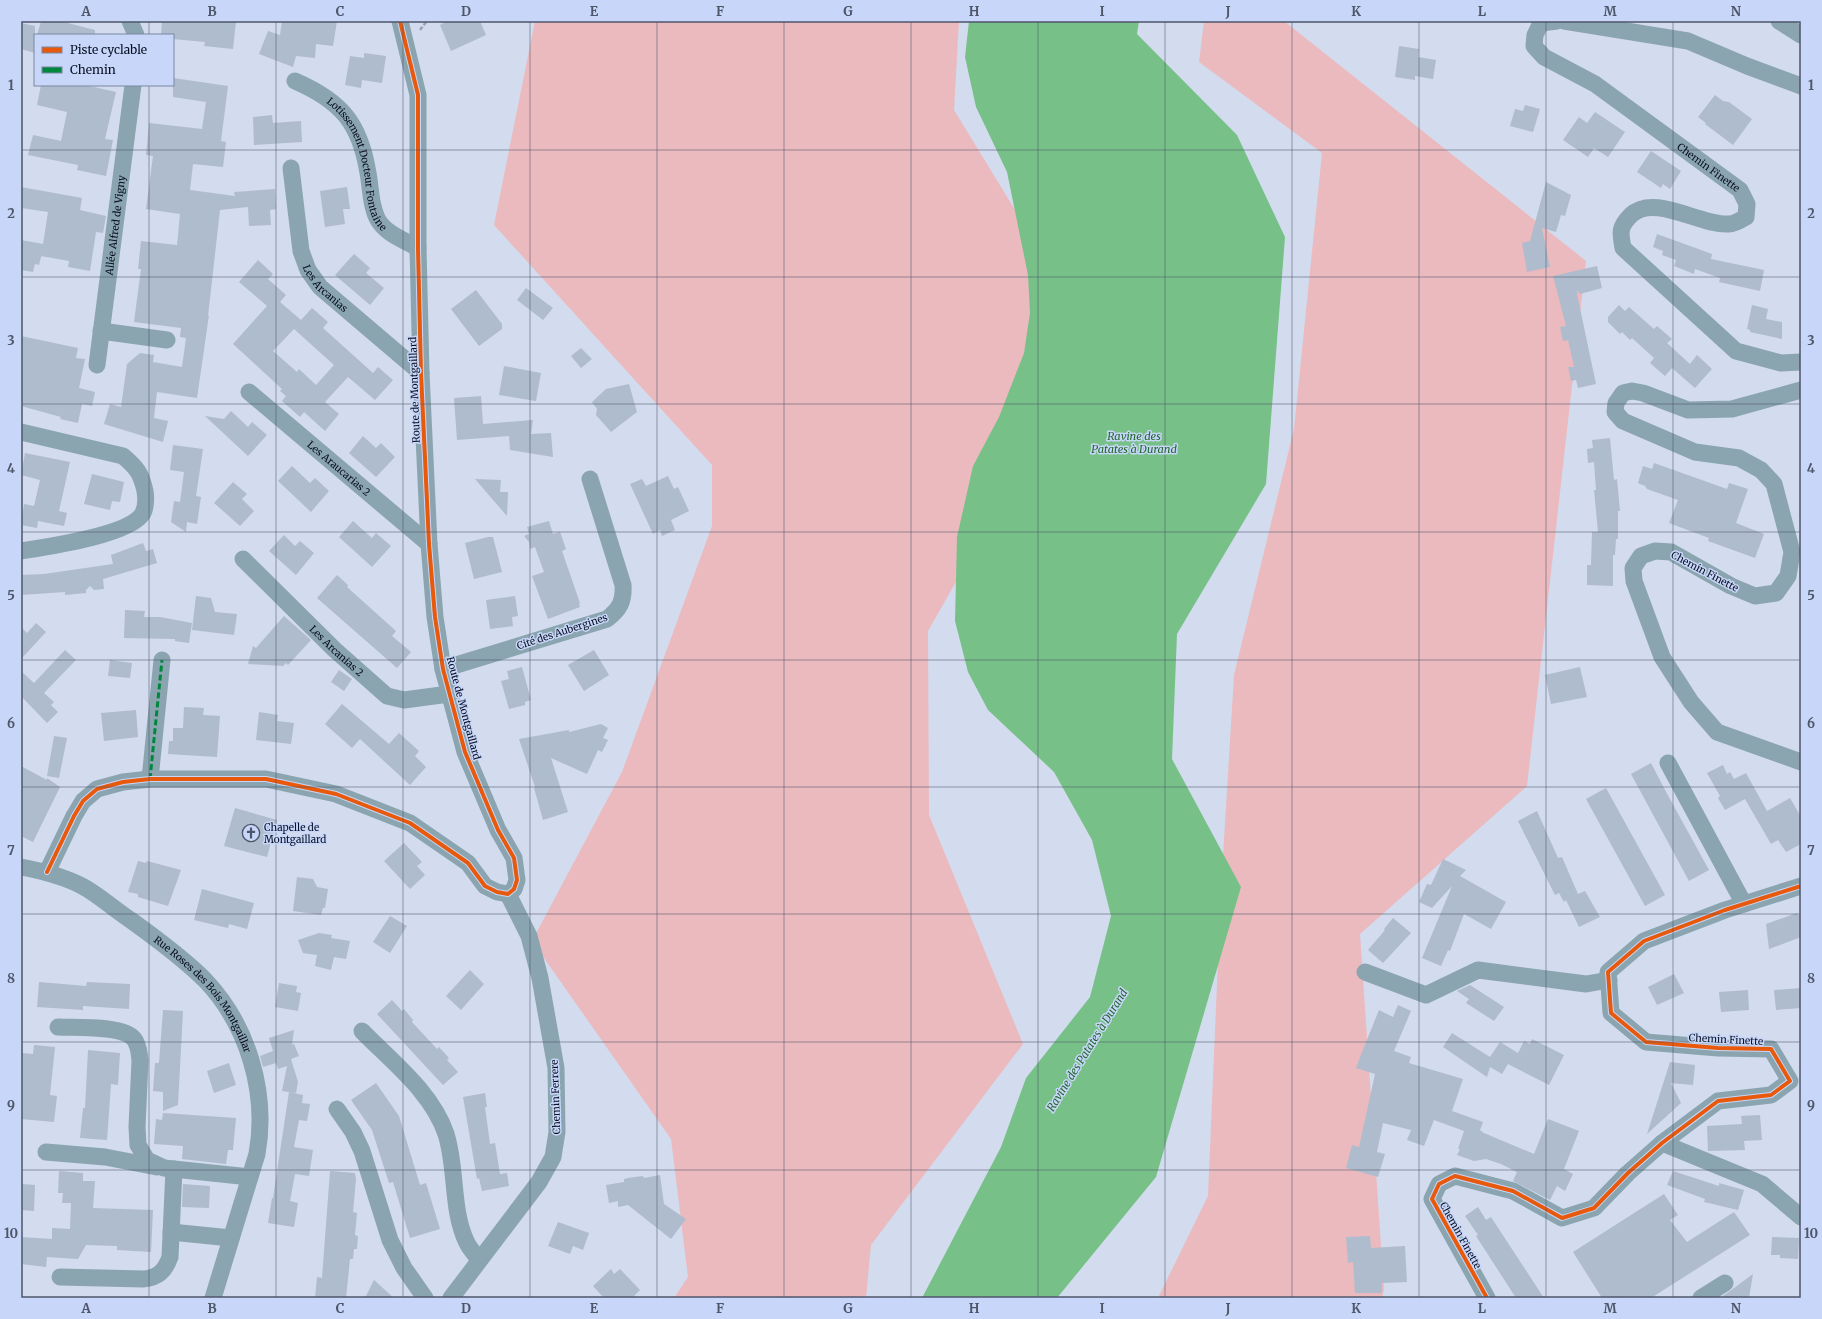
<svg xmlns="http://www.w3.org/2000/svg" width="1822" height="1319" font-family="Merriweather,serif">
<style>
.green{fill:#ebbabe}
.water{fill:#77c188}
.building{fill:#afbccd;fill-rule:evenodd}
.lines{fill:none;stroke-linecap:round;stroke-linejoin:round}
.path{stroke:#92a5b1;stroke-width:2.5;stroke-dasharray:4 2;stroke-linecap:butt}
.minor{stroke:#8aa5af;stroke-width:17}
.quiet{stroke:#00873e;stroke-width:3;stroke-dasharray:6 3;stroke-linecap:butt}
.cycleway-casing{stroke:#c8d7f9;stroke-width:6}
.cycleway{stroke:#e8590c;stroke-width:4}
.grid{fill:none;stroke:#4e5669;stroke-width:1;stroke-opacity:0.55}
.labels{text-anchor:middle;stroke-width:3;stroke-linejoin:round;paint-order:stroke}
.street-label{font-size:10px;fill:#070e21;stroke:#c8d7f9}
.poi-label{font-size:10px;fill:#070e21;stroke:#c8d7f9;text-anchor:start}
.water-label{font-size:11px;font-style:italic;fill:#21662c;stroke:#c8d7f9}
.neatline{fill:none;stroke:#4e5669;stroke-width:1.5}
.grid-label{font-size:13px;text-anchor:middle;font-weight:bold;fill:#4e5669}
</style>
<rect width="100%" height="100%" fill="#d3dbee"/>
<!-- green -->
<path class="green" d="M535,21H959L954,110L1094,339L928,631L929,815L1023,1044L871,1245L866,1298H674L688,1277L671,1139L532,941L622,772L712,526V465L494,225Z
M1204,21H1284L1586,261L1527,786L1360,934L1384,1290L1382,1298H1158L1208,1196L1221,889L1234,675L1294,429L1322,153L1199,62Z"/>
<!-- water -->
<path class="water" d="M969,21H1139L1137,34L1237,135L1285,237L1266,484L1177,634L1172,759L1241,887L1156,1177L1057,1298H922L1001,1147L1026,1078L1090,997L1111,916L1092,840L1054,772L988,710L968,672L955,621L957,537L973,466L999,417L1024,353L1030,313L1028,275L1007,172L976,107L965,57Z"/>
<!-- building -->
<path class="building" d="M41,21H60L95,30V35H37Z
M162,21H236L233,49L204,46L205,42L173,39V35H161Z
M282,21H337L333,46L316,44L315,58L296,56L293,67L259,54L268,31L280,35Z
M447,21H480L486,35L451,51L440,25Z
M21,23L35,26V53L21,49Z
M1399,46L1419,49L1418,57L1436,60L1433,79L1415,76V80L1395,77Z
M364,53L386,56L382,83L362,80L361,88L345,85L350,56L364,58Z
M173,78L228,86L221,141L226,142L223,167L193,164L190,190L235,196L234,192L275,189L276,209L270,210L271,225L249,226L248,207L220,210L208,316L209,315L197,398L157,392L154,418L168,421L163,442L104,424L110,404L121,407L127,364L140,353L154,355L153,362L182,367L186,338L180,337L181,328L134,322L141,269H138L141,241L177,245L180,214L146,209L153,156L146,155L149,123L202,129L206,102L173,97Z
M41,85H85L116,92L105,139L113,140L106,176L77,170L78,165L28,155L33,135L61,141L67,112L37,105Z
M1715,95L1723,101L1729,102L1752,119L1733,145L1705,124L1706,123L1698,117Z
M1525,105L1540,109L1533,132L1510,126L1515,109L1523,111Z
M1595,112L1625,132L1608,157L1594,148L1588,157L1563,140L1579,117L1587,123Z
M272,115L273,123L301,121L302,142L254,145L253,117Z
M1651,151L1681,171L1670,189L1663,184L1661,188L1637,172Z
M1546,182L1571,195L1565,216L1561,215L1556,232L1542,228L1550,267L1527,272L1522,243L1530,241Z
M21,187L82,198L80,210L106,216L103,233L96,232L90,271L68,267L69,261L41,256L42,253L39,265L35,264L33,272L21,270V240L43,244L48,212L21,208Z
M347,187L350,209H343L345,224L325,227L320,191Z
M1657,234L1712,254L1711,259L1764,270L1760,291L1719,282L1720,278L1695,269L1694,274L1674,266L1676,260L1662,255L1663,251L1653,247Z
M354,254L370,268L366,273L384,288L370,305L335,275Z
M258,260L273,274L268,279L286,295L280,302L301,320L312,308L328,322L323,328L373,373L378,367L393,380L375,400L348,377L325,402L339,414L325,431L304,412L300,417L282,401L286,396L280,391L282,389L233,344L267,306L239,282ZM294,329L334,365L316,385L299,369L297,372L273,351Z
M1597,266L1602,288L1580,294L1577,290V294L1596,384L1578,388L1576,380L1571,381L1568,367H1574L1568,340L1563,341L1560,327L1566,326L1553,276Z
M526,288L553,308L543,320L517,300Z
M476,290L502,324V329L479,346L451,309Z
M1619,305L1625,311L1629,307L1654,329L1657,326L1672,339L1667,343L1690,364L1697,355L1712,369L1695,388L1672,368L1665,376L1650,363L1654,358L1632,338L1630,340L1622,332L1620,334L1608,322V317Z
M1752,305L1768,309L1766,319L1782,322V339L1750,332V330L1747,329Z
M21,336L78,348L76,358L85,359L79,388L95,392L92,406L82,404L78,423L60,419L61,417L21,406Z
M581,348L592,359L581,368L571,356Z
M504,366L541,373L536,401L499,395Z
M629,384L637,412L611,432L596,415L597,409L592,402L606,389Z
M481,396L483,424L533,420L531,434L551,433L553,457L510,450L509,436L457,440L454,398Z
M231,411L248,427L252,422L267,435L248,456L205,416L224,419Z
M363,436L376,448L381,443L395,457L376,477L349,453Z
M1610,438L1614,480L1617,479L1620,511H1618V539H1616L1615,555H1613V586L1587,585V565H1591L1592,532H1598L1594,490H1596L1594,462L1588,463L1587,449L1593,448L1592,440Z
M173,445L203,449L196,496L201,497L197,524L187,522L186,532L171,522L174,501L180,502L184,472L170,470Z
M25,453L70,462L59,511L67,513L64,526L38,521L37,528L21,525L24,504L34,506L40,480L21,475Z
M1654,463L1727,489L1729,483L1748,489L1736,523L1764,534L1755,558L1708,541L1709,538L1669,523L1678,500L1647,489L1645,486L1638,483L1643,466L1652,469Z
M292,466L310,483L315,478L329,491L311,512L278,481Z
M92,474L124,482L120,502L112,501L110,510L84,504Z
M668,476L674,489L678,487L689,511L671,520L675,530L662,536L660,530L653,534L630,484L642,479L646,486Z
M475,479L501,480L500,492H508L507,516Z
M233,482L247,494L242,499L254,511L240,526L214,503Z
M353,521L372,538L376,533L391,546L372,567L339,537Z
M549,521L553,534L560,532L566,549L562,551L580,603L579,604L580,607L548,619L532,576L544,572L535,547L530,549L529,542L524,536L529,534L527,527Z
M284,535L295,546L300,541L314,553L296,575L269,551Z
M488,537H493L502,572L474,579L465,543Z
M143,543L146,551L153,549L157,563L103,579L104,589L94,590L90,586L86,590V593L65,595V592L21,595V575L44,574L113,564L111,555Z
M337,575L348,585L347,587L396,631L392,636L411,652L397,668L317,598Z
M196,596L211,598L215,612L237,614L234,635L192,630Z
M515,596L518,616L512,617L513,626L490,629L486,600Z
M125,610L145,611L144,617H160L192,623L189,643L175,641V639L124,638Z
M284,616L311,640L288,665L286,663L283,666L248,664L253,646L256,648Z
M36,623L46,632L21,659V627L27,633Z
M65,650L76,660L44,693L54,702L51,705L58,712L47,723L21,696V671L34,683Z
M594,650L609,675L584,691L568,665Z
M110,660L132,663L130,678L108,676Z
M522,667L531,700L525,702V705L509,709L501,681L509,679L507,671Z
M1580,667L1587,697L1551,704L1545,675Z
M339,670L352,679L344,691L331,682Z
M342,704L389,744L399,733L419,751L415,756L426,767L410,785L360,739L352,748L325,724Z
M184,707L204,708L203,715L220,716L217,757L168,754L169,741H173V728H183Z
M136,710L138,737L104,741L101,713Z
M259,712L278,715L277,721L294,723L291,744L256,740Z
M601,724L608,728L603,738L608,740L602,752L598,750L587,774L551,758L568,812L543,820L534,788L535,787L519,739L569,730V732Z
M54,736L67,738L59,778L47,776Z
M1651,763L1665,790L1709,870L1689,881L1631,774Z
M1723,765L1727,774L1730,772L1734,779L1746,773L1767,811L1790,798L1801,817V844L1786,852L1778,840L1771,844L1745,799L1725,810L1718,798L1720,796L1707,773Z
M21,766L47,780V778L60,787L33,842L21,836Z
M1606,788L1665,895L1645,906L1586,799Z
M235,808L277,820L267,857L224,846Z
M1537,811L1558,858L1562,857L1578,894L1585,891L1600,917L1579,927L1566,900L1564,902L1559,893L1555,895L1518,821Z
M404,843L422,862L417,866L425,875L410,889L384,861Z
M1443,859L1466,870L1460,876L1506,902L1491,929L1464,914L1450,951L1448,950L1441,966L1422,958L1452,886L1432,908L1419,902L1427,884L1431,885Z
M138,861L146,863L147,861L181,870L168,906L138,897V894L128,892Z
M297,877L313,879L317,887L328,889L325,908H323L321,915L293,911Z
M202,889L254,903L247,929L229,924L228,928L194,920Z
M1797,913L1798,915L1801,914V937L1769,949L1766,924Z
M390,916L407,926L390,953L373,942Z
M1393,918L1411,933L1383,963L1368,950L1385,930L1384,929Z
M319,933L332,935L331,938L350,941L346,959L334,957L331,970L315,966L317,955L303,953L298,940Z
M470,970L484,984L461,1010L446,996Z
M1674,974L1684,993L1657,1005L1648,987Z
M39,982L86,986L87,982L130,984L129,1009L83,1006V1010L37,1007Z
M279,983L297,986L296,992L301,993L298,1011L275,1007Z
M1470,985L1504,1007L1494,1021L1466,1003L1469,999L1457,991Z
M1801,988V1008L1776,1010L1774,990Z
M1748,990L1749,1010L1721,1012L1719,992Z
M392,1000L402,1011L404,1009L413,1020L412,1022L437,1049L439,1047L449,1058L447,1060L458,1072L443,1085L377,1014Z
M1398,1005L1411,1011L1394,1051L1411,1057L1409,1063L1463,1079L1452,1111L1483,1122L1480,1130L1484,1133L1534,1154L1548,1119L1579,1131L1564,1169L1573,1174L1565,1191L1557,1186L1550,1200L1513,1181L1517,1172L1501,1164L1486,1159L1474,1161L1457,1155L1460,1149H1458L1464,1131L1434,1120L1424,1146L1407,1140L1411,1130L1383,1123L1377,1152L1385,1154L1378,1177L1346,1168L1352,1145L1359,1147L1375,1074L1356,1068L1360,1057L1379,1010L1393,1017Z
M163,1010L183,1011L178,1105L163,1111V1092L153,1091L155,1063H159Z
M294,1030L292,1045L294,1044L299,1056L291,1059L298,1082L296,1093L282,1091L287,1066L278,1069L276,1063L263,1067L260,1056L273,1051L269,1038Z
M1452,1033L1490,1057L1500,1042L1518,1053L1524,1041L1530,1044L1532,1039L1564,1055L1549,1085L1508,1064L1502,1074L1490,1067L1487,1077L1443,1047Z
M34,1045L55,1047L50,1095L57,1096L54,1122L21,1119L22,1053L33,1054Z
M88,1050L120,1053L118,1085L111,1084L107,1140L80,1138L83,1108H85Z
M1670,1062L1695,1065L1693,1085L1671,1083L1681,1103L1647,1134Z
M229,1063L236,1085L214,1093L207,1071Z
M376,1083L399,1116L420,1185L426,1183L440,1229L410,1238L393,1182L389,1183L372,1130L351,1100Z
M289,1092L303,1095L302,1103L310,1104L307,1121L299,1120L294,1147L313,1150L309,1176L295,1174L290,1201L298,1203L294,1227L268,1223L272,1198H273Z
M485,1093L487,1107H485L490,1144L495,1143L500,1174L507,1173L509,1186L482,1191L479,1178L477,1179L463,1097Z
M163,1113L236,1118L233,1150H228L226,1164L182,1159L183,1146L154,1144L156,1119L162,1120Z
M1760,1115L1762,1140L1744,1141L1745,1150L1708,1151L1707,1126L1742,1124L1741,1116Z
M59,1171L83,1173V1181H95L93,1208L153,1210L151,1252L117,1250V1246L86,1245L78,1259L47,1257L46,1267L21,1264V1237L52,1239V1228L70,1229L71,1203H62L63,1193H58Z
M330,1171L355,1173L356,1179L353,1212L357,1213L355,1235L358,1236L357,1249H354L353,1259H350L346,1298H315L317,1277L322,1278Z
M1673,1171L1719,1186V1183L1744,1190L1738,1210L1704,1202L1705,1199L1667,1185Z
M660,1175L664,1204L686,1219L671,1239L628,1205L618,1207V1201L609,1203L606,1185L624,1182V1179L628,1178L643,1176L644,1178Z
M21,1184L35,1185L34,1211L21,1210Z
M183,1184L210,1186L209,1208L182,1207Z
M1664,1194L1678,1215L1670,1220L1687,1242L1734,1212L1750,1235L1651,1298H1602L1573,1252Z
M1478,1207L1486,1220L1491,1217L1544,1298H1516L1476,1236L1478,1235L1465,1216Z
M558,1222L589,1233L583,1250L573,1246L570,1254L548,1246Z
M1370,1236L1371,1248L1405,1246L1407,1282L1382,1283V1293H1355L1353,1262L1348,1263L1346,1237Z
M1772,1237L1799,1238L1798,1259L1780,1258V1255H1771Z
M611,1269L614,1274L620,1269L640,1290L632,1298H604L593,1286Z
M1753,1274L1749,1298H1720L1730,1291Z
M374,1280L394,1298H365Z"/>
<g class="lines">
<!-- path -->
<path class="path" d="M420,30L427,21"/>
<!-- minor -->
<g class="minor">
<path d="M130,21L136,35"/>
<path id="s1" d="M1557,21L1541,23L1535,35L1534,46L1544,57L1595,84L1740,190L1747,204L1746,217C1741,220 1734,224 1729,224C1700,226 1655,193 1631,215C1619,227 1620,232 1623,248L1736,351L1781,363L1801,362"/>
<path d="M1564,21L1688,41L1747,66L1801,86"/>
<path d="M1779,21L1801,35"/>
<path id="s2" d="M295,81C341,101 360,123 368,173C371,188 370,204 377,218C384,233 404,240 418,248"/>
<path id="s3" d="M291,168L301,251L308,270L320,287L421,373"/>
<path d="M101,331L167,340"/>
<path id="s4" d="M97,365L133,85"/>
<path d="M1801,390L1732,409L1688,410L1643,393L1632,391L1623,393L1616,403L1615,412L1623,421L1695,452L1739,458L1761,470L1774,484L1792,552L1788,576L1776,593L1755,596L1731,586L1671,552L1655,551L1641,556L1633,568L1634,581L1662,657L1691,702L1717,732L1801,762"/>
<path id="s5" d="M249,392L429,544"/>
<path d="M21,432L123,456C137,468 141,473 145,491C146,497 146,507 143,513C131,535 46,547 21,551"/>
<path id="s6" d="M243,559L335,650L387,696L404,700L449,694"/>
<path d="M443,669L607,619C620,609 624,601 623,585L590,479"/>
<path d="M1668,763L1744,904"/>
<path d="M150,779L162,660"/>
<path id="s7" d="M21,867C42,871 63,876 82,886C99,895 115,910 132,921C157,939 183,958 205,980C248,1025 268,1093 257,1154L213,1298"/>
<path d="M47,872L74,816L83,801L97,789L123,782L150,779H266L336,794L410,823L468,863L485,886L497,892L508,894L514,889L517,880L514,858L498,830L465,752L443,669L435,617L429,544L421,373L418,248V95L400,21"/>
<path d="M1365,972L1426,995L1478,970L1586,984L1609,980"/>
<path d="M58,1027C76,1028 123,1025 134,1039C139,1045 139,1053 140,1060L137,1127L138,1145L147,1160L164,1168L250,1177"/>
<path d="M362,1031C392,1062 432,1092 446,1134C457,1168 451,1211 467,1243C470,1249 475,1254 479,1260"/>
<path d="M337,1109L353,1132L362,1151L390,1240L404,1268L425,1298"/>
<path d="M1662,1143L1762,1184L1801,1217"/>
<path d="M46,1152L105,1157L157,1167"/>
<path d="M171,1232L231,1238"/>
<path d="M60,1277L143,1279C158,1278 165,1271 170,1257L174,1169"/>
<path d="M451,1298L539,1182L553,1157L557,1132L556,1068L540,978L529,936L508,894"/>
<path d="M1487,1298L1432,1199L1439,1184L1455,1176L1513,1191L1562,1218L1594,1208L1628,1173L1662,1143L1718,1101L1771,1095L1790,1081L1771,1049L1718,1048L1646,1042L1611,1013L1608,972L1644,941L1725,910L1801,886"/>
<path d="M1701,1298L1725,1283"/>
</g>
<!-- quiet -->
<path class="quiet" d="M150,779L162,660"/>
<defs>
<path id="cycleway" d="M47,872L74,816L83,801L97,789L123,782L150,779H266L336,794L410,823L468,863L485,886L497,892L508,894L514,889L517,880L514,858L498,830L465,752L443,669L435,617L429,544L421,373L418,248V95L400,21
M1487,1298L1432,1199L1439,1184L1455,1176L1513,1191L1562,1218L1594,1208L1628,1173L1662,1143L1718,1101L1771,1095L1790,1081L1771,1049L1718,1048L1646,1042L1611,1013L1608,972L1644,941L1725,910L1801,886"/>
</defs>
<!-- cycleway casing -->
<use href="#cycleway" class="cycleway-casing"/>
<!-- cycleway -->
<use href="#cycleway" class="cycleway"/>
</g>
<!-- grid -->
<path class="grid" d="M149,21V35M276,21V1298M403,21V1298M530,21V1298M657,21V1298M784,21V1298M911,21V1298M1038,21V1298M1165,21V1298M1292,21V1298M1419,21V1298M1546,21V1298M1673,21V1298M149,85V1298M21,150H1801M21,277H1801M21,404H1801M21,532H1801M21,660H1801M21,787H1801M21,914H1801M21,1042H1801M21,1170H1801"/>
<!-- icons -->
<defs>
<symbol id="church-ring" viewBox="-11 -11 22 22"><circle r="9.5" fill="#c8d7f9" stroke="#4e5669" stroke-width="1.5"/><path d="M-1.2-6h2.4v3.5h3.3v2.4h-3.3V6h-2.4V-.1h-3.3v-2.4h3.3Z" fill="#4e5669"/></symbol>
</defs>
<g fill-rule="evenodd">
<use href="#church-ring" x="241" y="823" width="20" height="20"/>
</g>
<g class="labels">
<!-- street labels -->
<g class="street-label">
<text dy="4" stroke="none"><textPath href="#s2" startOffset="111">Lotissement Docteur Fontaine</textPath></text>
<text dy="4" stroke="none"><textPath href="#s1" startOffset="254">Chemin Finette</textPath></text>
<text dy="4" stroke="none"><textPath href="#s4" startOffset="141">Allée Alfred de Vigny</textPath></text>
<text dy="4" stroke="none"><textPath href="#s3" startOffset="129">Les Arcanias</textPath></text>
<text transform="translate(414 390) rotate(-92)" y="4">Route de Montgaillard</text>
<text dy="4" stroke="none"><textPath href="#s5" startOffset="118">Les Araucarias 2</textPath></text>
<text transform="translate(1705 571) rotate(28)" y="4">Chemin Finette</text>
<text transform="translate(562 631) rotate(-18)" y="4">Cité des Aubergines</text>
<text dy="4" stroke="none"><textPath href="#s6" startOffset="131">Les Arcanias 2</textPath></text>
<text transform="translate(464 708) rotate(75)" y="4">Route de Montgaillard</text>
<text dy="4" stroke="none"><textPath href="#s7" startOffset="229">Rue Roses des Bois Montgaillar</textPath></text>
<text transform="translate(1726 1039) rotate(3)" y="4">Chemin Finette</text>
<text transform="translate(555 1097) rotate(-92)" y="4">Chemin Ferrere</text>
<text transform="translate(1461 1235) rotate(61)" y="4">Chemin Finette</text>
</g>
<!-- poi labels -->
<g class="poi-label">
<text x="264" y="831">Chapelle de<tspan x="264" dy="12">Montgaillard</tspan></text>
</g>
<!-- water labels -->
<g class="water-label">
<text x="1134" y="440">Ravine des<tspan x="1134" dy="13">Patates à Durand</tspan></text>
<text transform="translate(1087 1050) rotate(-58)" y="4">Ravine des Patates à Durand</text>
</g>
</g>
<!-- border -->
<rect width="1822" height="1319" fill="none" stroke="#c8d7f9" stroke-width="44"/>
<!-- legend -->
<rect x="34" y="34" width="140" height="52" fill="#c8d7f9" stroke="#7b87a3"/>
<rect x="42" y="47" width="20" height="6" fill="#e8590c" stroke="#7b87a3"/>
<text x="70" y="54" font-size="12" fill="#070e21">Piste cyclable</text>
<rect x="42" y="67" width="20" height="6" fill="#00873e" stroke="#7b87a3"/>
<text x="70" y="74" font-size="12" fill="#070e21">Chemin</text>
<rect x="22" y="22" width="1778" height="1275" class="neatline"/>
<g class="grid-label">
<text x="86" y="16">A</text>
<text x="212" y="16">B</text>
<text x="340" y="16">C</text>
<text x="466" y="16">D</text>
<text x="594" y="16">E</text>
<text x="720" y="16">F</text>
<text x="848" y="16">G</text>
<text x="974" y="16">H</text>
<text x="1102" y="16">I</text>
<text x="1228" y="16">J</text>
<text x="1356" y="16">K</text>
<text x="1482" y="16">L</text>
<text x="1610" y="16">M</text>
<text x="1736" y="16">N</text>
<text x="11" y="90">1</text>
<text x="1811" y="90">1</text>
<text x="11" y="218">2</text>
<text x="1811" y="218">2</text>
<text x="11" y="345">3</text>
<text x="1811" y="345">3</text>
<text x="11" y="473">4</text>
<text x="1811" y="473">4</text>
<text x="11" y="600">5</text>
<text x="1811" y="600">5</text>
<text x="11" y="728">6</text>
<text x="1811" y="728">6</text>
<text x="11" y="855">7</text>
<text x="1811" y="855">7</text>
<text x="11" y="983">8</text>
<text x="1811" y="983">8</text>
<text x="11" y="1110">9</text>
<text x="1811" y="1110">9</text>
<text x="11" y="1238">10</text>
<text x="1811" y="1238">10</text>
<text x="86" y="1313">A</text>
<text x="212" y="1313">B</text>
<text x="340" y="1313">C</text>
<text x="466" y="1313">D</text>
<text x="594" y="1313">E</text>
<text x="720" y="1313">F</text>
<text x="848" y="1313">G</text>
<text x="974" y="1313">H</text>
<text x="1102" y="1313">I</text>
<text x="1228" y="1313">J</text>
<text x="1356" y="1313">K</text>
<text x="1482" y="1313">L</text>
<text x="1610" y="1313">M</text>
<text x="1736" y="1313">N</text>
</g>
</svg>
